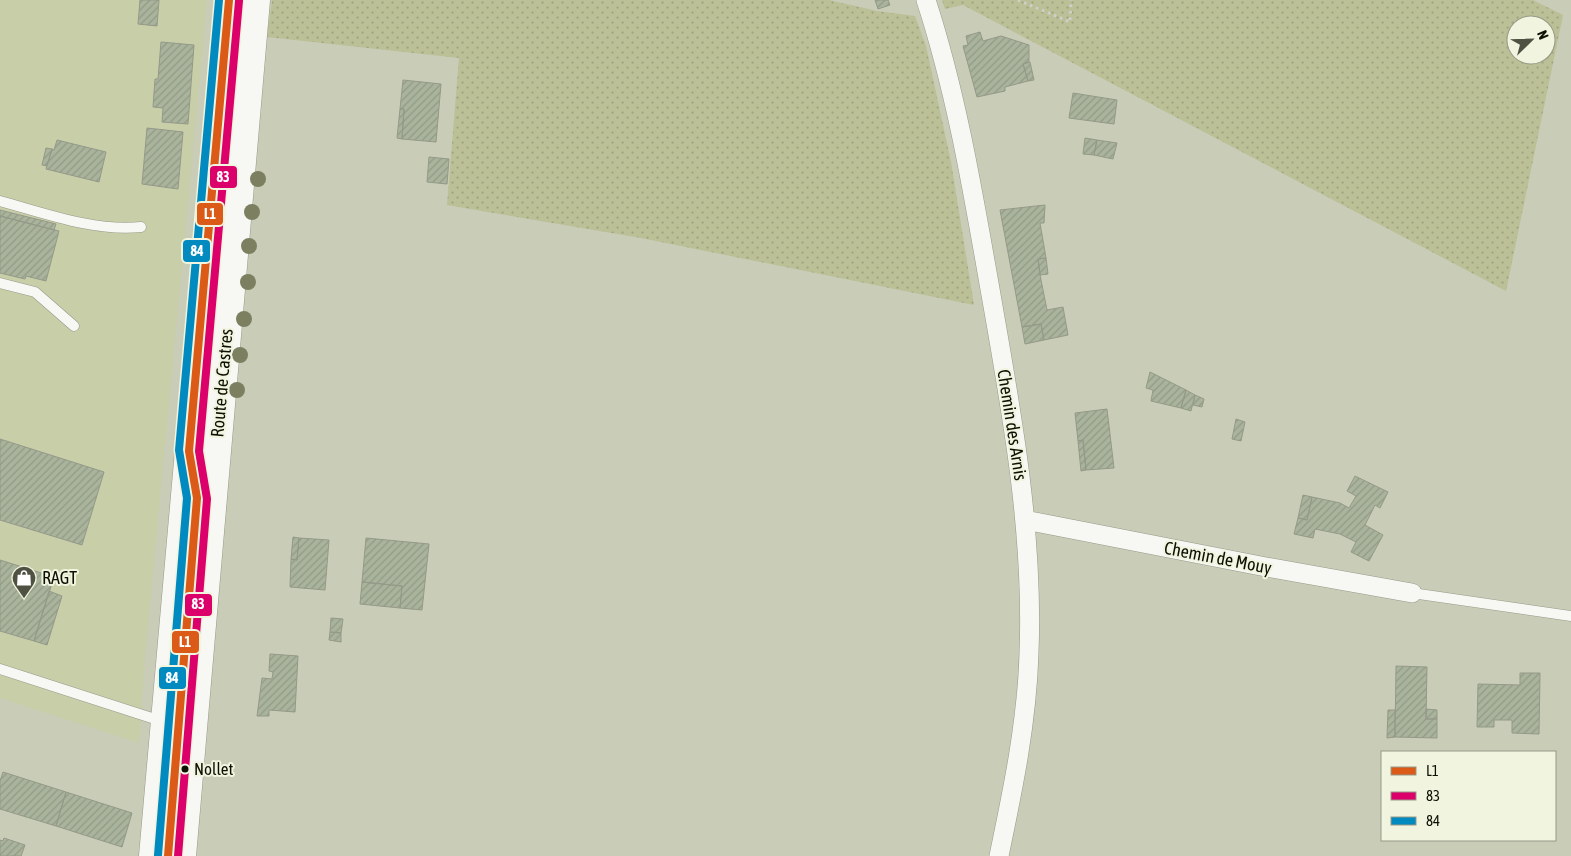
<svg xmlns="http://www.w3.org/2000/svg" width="1571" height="856" font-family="'Asap Condensed',sans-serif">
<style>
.built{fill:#c8cea8}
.grass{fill:url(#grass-dots);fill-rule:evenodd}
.building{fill:url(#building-hatch);stroke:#949989}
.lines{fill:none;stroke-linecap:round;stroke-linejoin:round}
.lane-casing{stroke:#979988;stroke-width:11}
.street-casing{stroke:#979988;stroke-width:20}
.primary-casing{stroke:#979988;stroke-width:29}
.path{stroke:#cfd0c9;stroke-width:3;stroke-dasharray:2.5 4;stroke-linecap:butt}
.lane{stroke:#f7f7f4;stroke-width:10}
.street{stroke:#f7f7f4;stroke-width:19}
.primary{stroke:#f7f7f4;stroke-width:28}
.bus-1-casing{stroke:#f1f4df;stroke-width:11}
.bus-2-casing{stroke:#f1f4df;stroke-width:11}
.bus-3-casing{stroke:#f1f4df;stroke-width:11}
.bus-1{stroke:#db5a17;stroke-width:8}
.bus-2{stroke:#dc006b;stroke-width:8}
.bus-3{stroke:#018abf;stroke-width:8}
.tree{fill:#7c8061}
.bus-dot{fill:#0e1003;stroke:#f1f4df;stroke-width:2}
.labels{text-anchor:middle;stroke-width:4;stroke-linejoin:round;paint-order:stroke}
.bus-label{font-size:17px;fill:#0e1003;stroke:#f1f4df;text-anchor:start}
.street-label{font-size:18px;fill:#0e1003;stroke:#f1f4df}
.poi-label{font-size:18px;fill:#0e1003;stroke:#f1f4df;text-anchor:start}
.line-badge{stroke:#f1f4df;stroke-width:2}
.badge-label{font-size:14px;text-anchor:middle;font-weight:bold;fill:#fff}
</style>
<defs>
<pattern id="grass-dots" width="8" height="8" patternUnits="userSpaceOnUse" patternTransform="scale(1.25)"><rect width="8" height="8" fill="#bbc097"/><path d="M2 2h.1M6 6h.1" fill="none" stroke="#a0a480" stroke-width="1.8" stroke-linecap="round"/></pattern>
<pattern id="building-hatch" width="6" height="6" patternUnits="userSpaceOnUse" patternTransform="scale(1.25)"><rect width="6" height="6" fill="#aab49c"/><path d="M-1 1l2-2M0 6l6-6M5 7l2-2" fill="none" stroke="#919a85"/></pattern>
</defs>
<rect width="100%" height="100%" fill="#c9ccb6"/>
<!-- built -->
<path class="built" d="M0,0H207L145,656L139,743L0,698Z"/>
<!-- grass -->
<path class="grass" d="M272,0H829L877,11L915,16L926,46L951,162L974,305L641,238L447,205L459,58L267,37Z
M942,0H1533L1563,15L1506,291L963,5L945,9ZM1516,25H1546V55H1516Z"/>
<!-- building -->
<path class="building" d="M140,0H159L157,26L138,24Z
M875,0H888L890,5L878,9Z
M980,32L983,41L1001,36L1029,45V62L1023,64L1028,81L1005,87V91L977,97L963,46L968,45L966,36Z
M161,42L194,45L188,124L162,122L163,108L153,107L155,79H158Z
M1030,62L1034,80L1028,81L1023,64Z
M403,80L441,84L436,142L402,139L404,109H400Z
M1073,93L1117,100L1114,124L1069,118Z
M400,109H404L402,139L397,138Z
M147,128L183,132L178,189L142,184Z
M1085,138L1097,140L1094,155L1083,154Z
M57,140L106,152L99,182L46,169L52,149L54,150Z
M1097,140L1117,143L1113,159L1094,155Z
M46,148L52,149L47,166L42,165Z
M429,157L449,159L447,184L427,182Z
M1045,205L1044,223H1040L1046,258L1038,259L1040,275L1047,310L1063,307L1068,335L1044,340L1041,324L1022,327L1000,210Z
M0,210L56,224L54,230L0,216Z
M0,216L59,231L46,281L26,276L25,279L0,273Z
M1046,258L1048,274L1040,275L1038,259Z
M1041,324L1044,340L1025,344L1022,327Z
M1150,372L1186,390L1181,408L1151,401L1153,390L1146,388Z
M1186,390L1195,395L1191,411L1181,408Z
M1195,395L1204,399L1202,407L1193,405Z
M1107,409L1114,468L1086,470L1083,440L1078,441L1075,413Z
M1236,419L1245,422L1241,441L1232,439Z
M0,439L104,472L82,545L0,520Z
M1083,440L1086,470L1081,471L1078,441Z
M1355,476L1388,492L1380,508L1375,505L1365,525L1383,535L1369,561L1351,552L1356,542L1340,534L1315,529L1313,538L1294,534L1298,518L1307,520L1312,497L1340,503L1349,508L1356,496L1347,491Z
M1303,495L1312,497L1307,520L1298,518Z
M293,537L299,538L297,560L291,559Z
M299,538L329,540L325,590L290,587L291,559L297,560Z
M366,538L429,544L422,610L400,608L402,586L362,582Z
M0,560L54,577L34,641L0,631Z
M362,582L402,586L400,608L360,604Z
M49,591L62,596L47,645L34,641Z
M331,618L343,619L341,633L330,632Z
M330,632L341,633V642L329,640Z
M270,654L298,656L295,712L269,710V716H257L262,678L272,679L273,672L269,671Z
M1396,666L1427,667L1426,719H1437V738L1395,737Z
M1520,673H1540L1539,734L1512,733V720H1494V727H1477L1478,684L1520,685Z
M1426,709L1437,710V719H1426Z
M1388,710H1395V737L1387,738Z
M3,772L66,792L56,826L0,809V781Z
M66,792L132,813L122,847L56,826Z
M4,838L25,845L21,856H0V840L3,841Z"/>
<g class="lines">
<defs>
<path id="lane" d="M0,201C44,213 95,232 141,227
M0,283L35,292L74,326
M1412,593L1571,616
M0,669L155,719
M168,856L188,621"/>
<path id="street" d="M926,0C955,89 971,181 987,272C1009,398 1034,525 1029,653C1027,722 1013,789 999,856
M1025,520L1266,567L1412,593"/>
<path id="primary" d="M153,856L229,0
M182,856L256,0"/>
</defs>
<!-- lane casing -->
<use href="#lane" class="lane-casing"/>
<!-- street casing -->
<use href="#street" class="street-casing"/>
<!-- primary casing -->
<use href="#primary" class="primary-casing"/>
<!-- path -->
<path class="path" d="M1018,0L1070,22L1071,0"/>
<!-- lane -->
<use href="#lane" class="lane"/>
<!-- street -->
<use href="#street" class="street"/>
<!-- primary -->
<use href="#primary" class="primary"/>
<defs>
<path id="bus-1" d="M168,856L197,498L189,451L229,0"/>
<path id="bus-2" d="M178,856L207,499L199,451L239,1"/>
<path id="bus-3" d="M158,855L187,498L179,450L219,0"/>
</defs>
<!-- bus-1 casing -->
<use href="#bus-1" class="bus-1-casing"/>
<!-- bus-2 casing -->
<use href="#bus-2" class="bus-2-casing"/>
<!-- bus-3 casing -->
<use href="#bus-3" class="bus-3-casing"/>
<!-- bus-1 -->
<use href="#bus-1" class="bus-1"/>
<!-- bus-2 -->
<use href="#bus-2" class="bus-2"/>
<!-- bus-3 -->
<use href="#bus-3" class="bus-3"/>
</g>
<!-- trees -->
<g class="tree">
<circle cx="258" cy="179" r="8"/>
<circle cx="252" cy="212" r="8"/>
<circle cx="249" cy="246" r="8"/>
<circle cx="248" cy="282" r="8"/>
<circle cx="244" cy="319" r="8"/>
<circle cx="240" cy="355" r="8"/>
<circle cx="237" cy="390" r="8"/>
</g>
<!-- icons -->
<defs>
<symbol id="shop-pin" viewBox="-11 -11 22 30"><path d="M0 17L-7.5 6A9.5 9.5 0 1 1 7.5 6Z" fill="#4f5242" stroke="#f1f4df"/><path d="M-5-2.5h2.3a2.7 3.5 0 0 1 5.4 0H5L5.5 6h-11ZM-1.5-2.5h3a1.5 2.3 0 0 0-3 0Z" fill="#fff"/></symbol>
</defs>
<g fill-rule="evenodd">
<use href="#shop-pin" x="10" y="564" width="28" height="38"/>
</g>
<!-- markers -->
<circle class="bus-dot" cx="185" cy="769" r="4.5"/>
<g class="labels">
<!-- bus labels -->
<g class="bus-label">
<text x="194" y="775">Nollet</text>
</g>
<!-- street labels -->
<g class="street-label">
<text transform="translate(222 383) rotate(-85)" y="6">Route de Castres</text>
<text transform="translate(1012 425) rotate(81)" y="6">Chemin des Arnis</text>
<text transform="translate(1218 558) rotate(11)" y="6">Chemin de Mouy</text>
</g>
<!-- poi labels -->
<g class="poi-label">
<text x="42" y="584">RAGT</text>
</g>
</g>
<g class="line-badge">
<rect x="209" y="165" width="29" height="24" rx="5" fill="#dc006b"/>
<rect x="196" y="202" width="28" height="24" rx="5" fill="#db5a17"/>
<rect x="182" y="239" width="29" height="24" rx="5" fill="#018abf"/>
<rect x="184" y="593" width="29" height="24" rx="5" fill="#dc006b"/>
<rect x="171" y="630" width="29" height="24" rx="5" fill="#db5a17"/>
<rect x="158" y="666" width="29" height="24" rx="5" fill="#018abf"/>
</g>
<g class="badge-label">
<text x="223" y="182">83</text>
<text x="210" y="219">L1</text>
<text x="197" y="256">84</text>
<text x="198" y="609">83</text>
<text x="185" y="647">L1</text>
<text x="172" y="683">84</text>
</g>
<!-- legend -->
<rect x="1381" y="751" width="175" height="90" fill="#f1f4df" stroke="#969987"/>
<rect x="1391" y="767" width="25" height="8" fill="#db5a17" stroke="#969987"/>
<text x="1426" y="776" font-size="15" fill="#0e1003">L1</text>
<rect x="1391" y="792" width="25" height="8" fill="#dc006b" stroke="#969987"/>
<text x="1426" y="801" font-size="15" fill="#0e1003">83</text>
<rect x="1391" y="817" width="25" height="8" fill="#018abf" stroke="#969987"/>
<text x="1426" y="826" font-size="15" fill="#0e1003">84</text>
<!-- north arrow -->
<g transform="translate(1531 40) rotate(67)"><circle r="24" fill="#f1f4df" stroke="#969987"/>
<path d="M0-4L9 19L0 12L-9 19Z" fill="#4f5242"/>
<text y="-8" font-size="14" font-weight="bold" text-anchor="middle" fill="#0e1003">N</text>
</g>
</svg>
